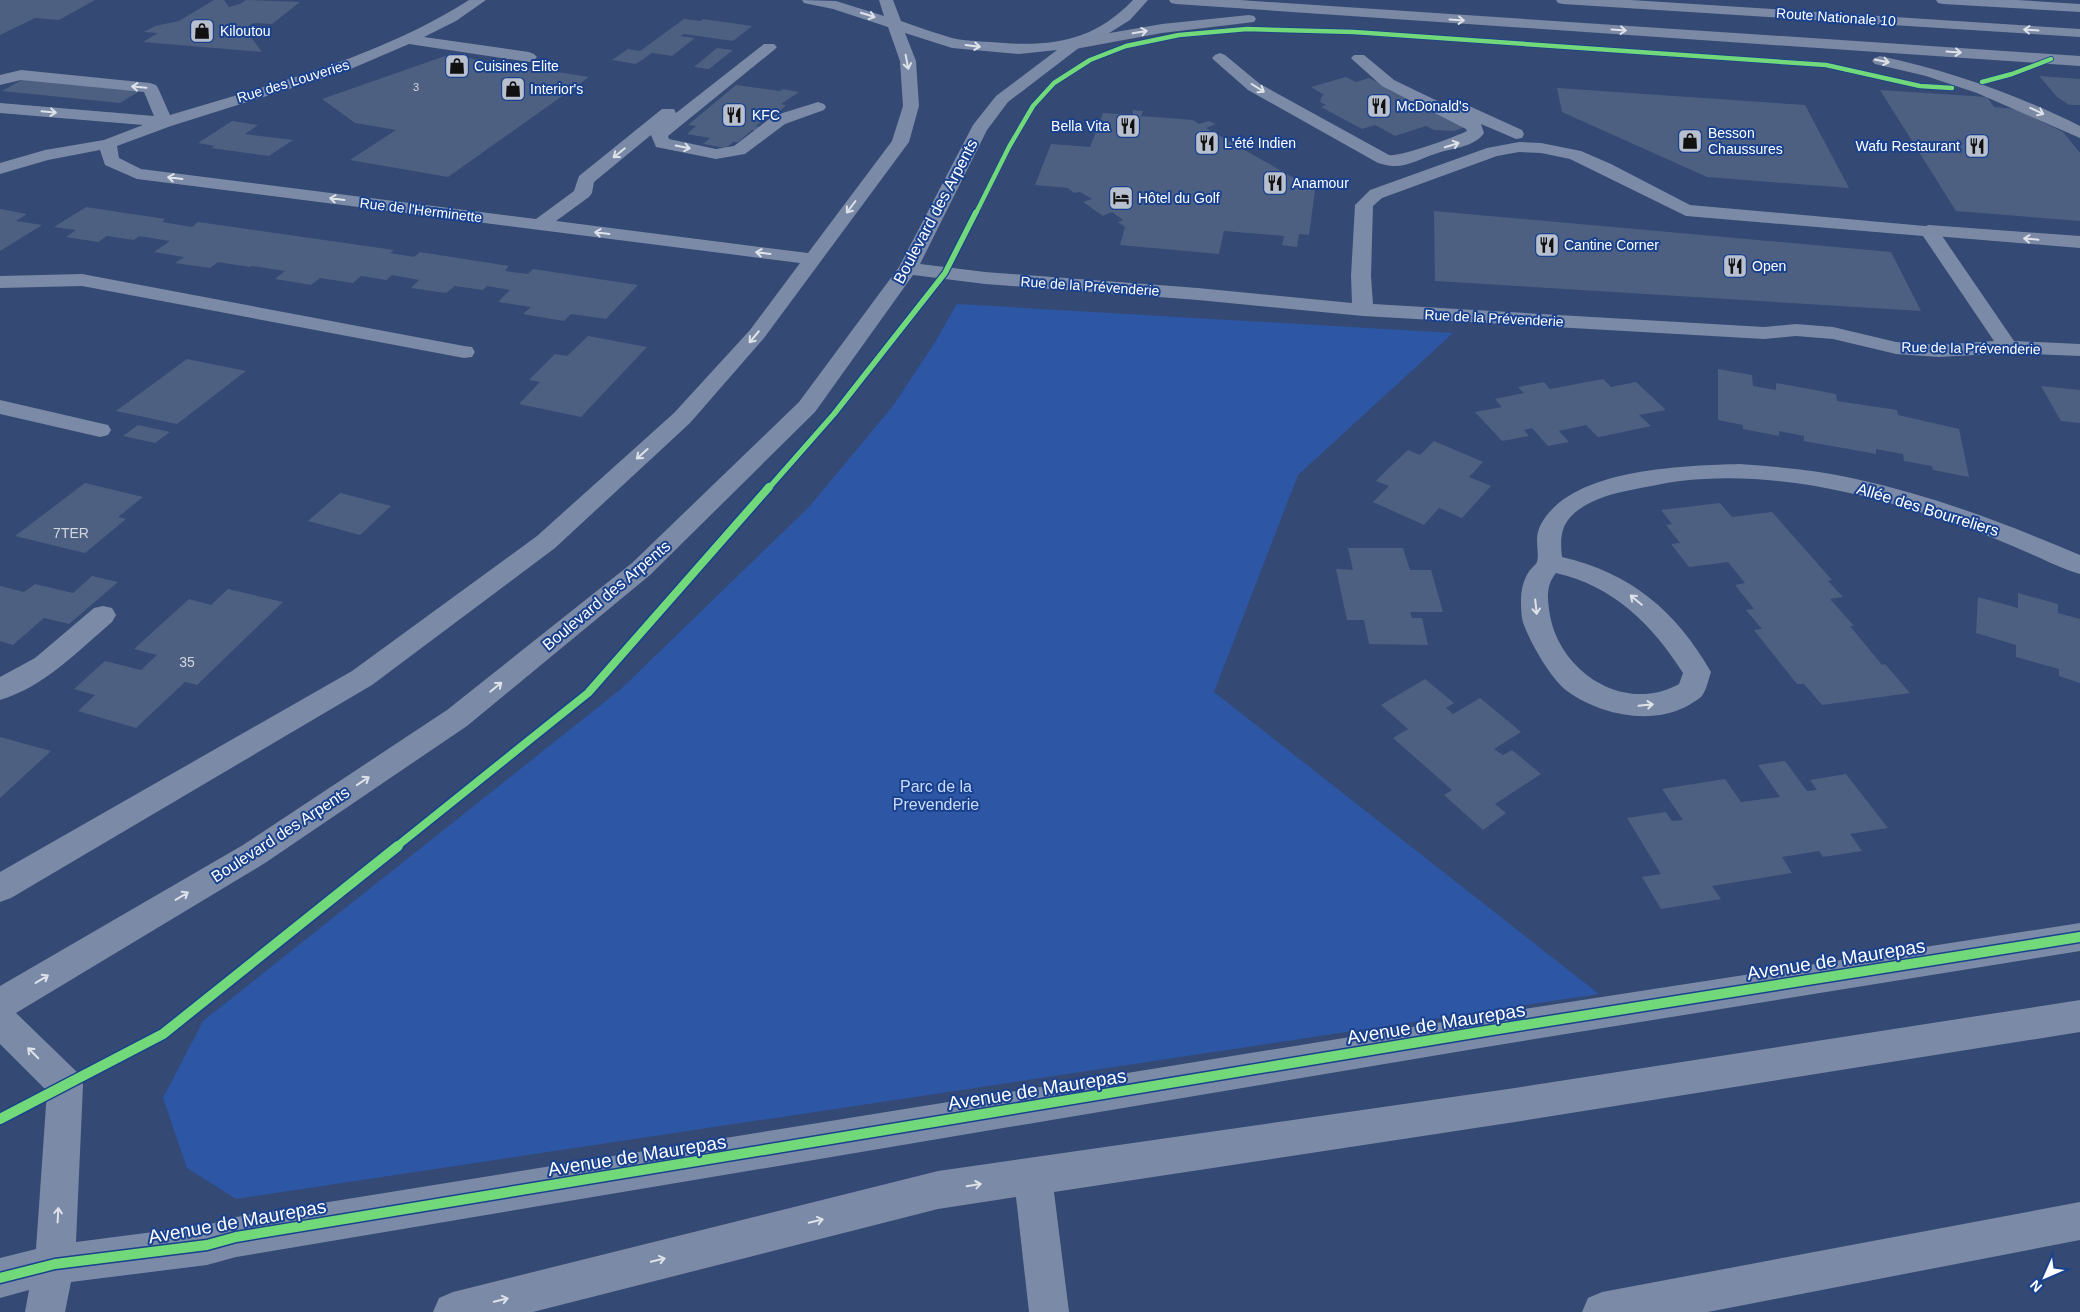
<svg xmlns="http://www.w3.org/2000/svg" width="2080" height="1312" font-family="Helvetica,sans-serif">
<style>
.green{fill:#2d57a4}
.building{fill:#4e6082}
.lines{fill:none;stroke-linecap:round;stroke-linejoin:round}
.minor{fill:#7b8aa6;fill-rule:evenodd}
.major{fill:#7b89a5;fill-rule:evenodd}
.cycleway-far3-casing{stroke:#19418e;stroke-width:6}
.cycleway-far2-casing{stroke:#19418e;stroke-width:8}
.cycleway-far1-casing{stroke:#19418e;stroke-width:11}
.cycleway-casing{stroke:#19418e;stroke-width:13}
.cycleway-far3{stroke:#71d979;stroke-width:4.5}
.cycleway-far2{stroke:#71d979;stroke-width:5.5}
.cycleway-far1{stroke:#71d979;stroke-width:8}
.cycleway{stroke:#71d979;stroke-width:10}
.oneway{stroke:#dee2e9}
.oneway2{stroke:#dee2e8}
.labels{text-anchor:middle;stroke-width:4;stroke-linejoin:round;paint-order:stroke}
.far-number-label{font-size:11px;fill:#d3d7e0}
.far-street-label{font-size:14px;fill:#fff;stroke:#19418e}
.far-poi-label{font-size:14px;fill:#fff;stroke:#19418e;text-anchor:start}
.number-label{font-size:14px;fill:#d3d7e0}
.street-label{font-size:16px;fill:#fff;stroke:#19418e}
.park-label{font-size:16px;fill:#cbdcfa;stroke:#19418e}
.near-street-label{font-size:19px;fill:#fff;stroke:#19418e}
</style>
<rect width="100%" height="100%" fill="#344973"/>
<!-- green -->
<path class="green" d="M957,304L1453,333L1298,475L1214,692L1599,994L236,1199L187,1168L163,1098L203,1021L621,689L809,507L893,406L934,344Z"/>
<!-- building -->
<path class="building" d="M0,0H95L59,20L35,18L0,35Z
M214,0H224L229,7L240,4L246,0L300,2L272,24L253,23L245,29L262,52L143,42L158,33L144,32L155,26L179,21Z
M684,19L701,21L703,19L752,26L733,41L684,34L680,36L695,38L672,56L652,53L636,64L612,60L628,49L640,51Z
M717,48L733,50L709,69L694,67Z
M448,55L589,77L448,177L350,160L396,130L355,123L322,99Z
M2039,76L2080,79V105H2069L2057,97Z
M27,77L143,89L120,103L2,91Z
M1346,77L1356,82L1369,78L1467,126L1454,131L1434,130L1426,126L1395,136L1375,125L1362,129L1321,107L1326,105L1320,102L1322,96L1324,95L1311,87Z
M736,85L780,91L782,89L799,92L781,104L786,105L779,112L773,111L756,126L760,127L756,131L752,130L738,142H733L726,148L703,144L710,138L687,134L696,126L688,125Z
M1557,88L1805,105L1849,188L1707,177L1562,112Z
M1880,90L1987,97L1994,107L2016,109L2063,132L2080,153V221L1956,211Z
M1133,110L1143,111L1141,116L1193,120L1199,124L1209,121L1216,124L1206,128L1315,190L1309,235L1299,234L1297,247L1282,245L1284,236L1224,231L1219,254L1120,245L1125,227L1118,222L1123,220L1112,212L1103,216L1083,202L1092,199L1080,192L1074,193L1068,188L1035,185L1051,144L1090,147L1103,113L1132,115Z
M232,121L258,125L245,134L293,140L269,156L211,148L215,146L198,143Z
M86,207L165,219L162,222L192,227L198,222L394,250L390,253L414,257L420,252L509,266L505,271L528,274L533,269L638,285L606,319L571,314L564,321L523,314L531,307L498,302L510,290L487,286L483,290L455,286L446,293L411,288L419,280L392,275L386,280L361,276L353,283L320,278L311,285L275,279L285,271L252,266L250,267L218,262L210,268L175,263L184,257L154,252L170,241L139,236L134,240L107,236L98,242L66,237L76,230L54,227Z
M0,209L27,214L16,221L42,225L0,251Z
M1434,211L1891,252L1921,311L1435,281Z
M588,336L647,347L581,417L519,404L540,382L529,380L555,354L567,356Z
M187,359L246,371L177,424L116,411Z
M1718,369L1752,375L1753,386L1776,390V383L1836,394L1837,401L1897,410L1898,415L1959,429L1969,477L1933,470L1932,466L1904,461L1903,454L1876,449V454L1804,441V436L1779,431V436L1743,429V425L1718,420Z
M1603,379L1611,387L1636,382L1666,410L1639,415L1651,426L1604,436L1598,437L1586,425L1559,431L1569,442L1548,446L1532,428L1524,430L1529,436L1502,441L1475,412L1502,407L1495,399L1524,393L1518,387L1544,382L1550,389Z
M2041,386L2080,390V423L2061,421Z
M138,425L170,432L155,443L123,436Z
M1434,441L1483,462L1469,477L1491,486L1462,518L1439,508L1424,525L1373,502L1389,486L1376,481L1392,465L1408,450L1420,455Z
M85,483L143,497L118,517L126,519L85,553L15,536Z
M340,493L391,506L360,535L308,521Z
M1720,503L1732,517L1772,512L1832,580L1828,581L1843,597L1830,599L1854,626H1850L1882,665L1885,664L1910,693L1822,705L1804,684H1797L1754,630L1762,629L1746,610L1754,609L1735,585L1745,583L1728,562L1689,567L1671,544L1680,543L1666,525L1672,524L1661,510Z
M1348,548H1403L1410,570H1431L1443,612H1410L1412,618H1422L1428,645L1369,644L1364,620H1347L1336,569L1353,570Z
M92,576L118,582L69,624L44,618L13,645L0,641V586L24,592L35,584L73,593Z
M228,589L283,602L197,685L185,682L136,728L78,711L95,695L74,689L105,661L141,670L157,655L134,649L189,599L211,605Z
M2018,593L2058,604V613L2080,619V683L2059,676V669L2016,657V645L1976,633L1978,597L2018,608Z
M1425,679L1454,703L1446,708L1453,714L1480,698L1502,716L1521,732L1494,749L1503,755L1512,750L1541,774L1495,804L1506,813L1483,830L1444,795L1452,790L1393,738L1408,729L1381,705Z
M0,737L51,751L0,798Z
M1785,761L1807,791L1817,790L1810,780L1846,774L1888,828L1850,834L1862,851L1823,857L1819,851L1782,857L1792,873L1712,886L1721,899L1661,909L1642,877L1661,874L1627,818L1666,812L1672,821L1683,820L1662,789L1725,779L1741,802L1780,797L1758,765Z"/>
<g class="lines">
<!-- minor -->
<path class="minor" d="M469,0H486L456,21L424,37L529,52L534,54L537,57L534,60L529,62L409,44L346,71L171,126L117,146L119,158L141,169L536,219L574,191L579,176L662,109H674L676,113L764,44H774L777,47L774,50L668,136L669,139L716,149L734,146L773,116L818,102L824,104L826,107L824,110L785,124L745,154L739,155L716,159L656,147L651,135L594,182L592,193L589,197L556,221L808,253L892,141L903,106L900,61L888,27L833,9L804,3L802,0L836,1L884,16L879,0H893L901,21C918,27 935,33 952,38C964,41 977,41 990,42C1047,47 1091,44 1133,0H1148L1130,20L1106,35L1080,47L1008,102L987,130L920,264L985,272L1198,288L1352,303L1351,276L1355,205L1370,190L1487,148L1519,142L1541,143L1581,151L1611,164L1690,205L1936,227L2014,341L2080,344V356L2008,353L1939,357L1896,354L1833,339L1796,336L1764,339L1363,316L1198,300L985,284L913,275L815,412L650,575L467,726L265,863L16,1013L78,1073L83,1085L76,1242L207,1225L236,1217L1486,1015L2080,923V951L1486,1047L236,1257L207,1265L71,1282L65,1312H25L29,1290L0,1298V1258L36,1249L47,1091L0,1044V986L243,845L447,710L632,563L799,402L899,267L973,125L996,96L1057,50L1019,54L952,48L905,33L916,61L919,106L909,142L764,338L690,423L555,548L372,685L11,898L0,902V872L352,671L537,536L674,413L750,330L800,263L137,179L105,165L100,150L48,160L0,174V163L45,150L104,140L143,125L0,113V103L154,116L144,92L21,80L0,85V75L21,70L150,83L156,85L158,88L170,115C272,84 378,58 469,0ZM1519,152L1541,153L1570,159L1686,216L1923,236L1994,341L1939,345L1896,342L1833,327L1796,324L1764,327L1373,304L1371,276L1373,206L1382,198L1497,156Z
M1936,0H2017L2080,4V12L1943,4L1938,3Z
M1220,53L1225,55L1260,84L1389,155C1400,157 1455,137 1467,131L1466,129L1382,86L1354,61L1351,58L1354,55H1364L1394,80L1454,109L1455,105H1467L1522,130L1524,134L1522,138L1516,139L1481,124L1484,133C1474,148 1450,148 1435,154C1422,158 1407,167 1393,166C1388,166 1383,164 1378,163L1248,90L1215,61L1212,58L1215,55Z
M82,274L464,346L472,347L475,352L472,357L464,358L82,286L0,288V276Z
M0,400L108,425L111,430L108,435L100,437L0,414Z
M1739,464C1779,467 1818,470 1856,479C1934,496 2007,524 2080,555V574C2063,569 2047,561 2031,554C2008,544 1985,534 1961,526C1872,494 1775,470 1680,481C1664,483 1647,487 1631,490C1609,494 1574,504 1564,527C1560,537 1561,547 1562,557C1631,573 1676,611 1711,672C1708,680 1707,690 1701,697C1698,700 1693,702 1689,705C1652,726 1600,715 1567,691C1551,679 1531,644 1524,625C1521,618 1521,606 1521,599C1521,589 1524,578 1530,570C1532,568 1536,564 1537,562C1540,551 1533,539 1541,524C1572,468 1682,466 1739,464ZM1556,573C1613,586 1652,624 1683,673L1679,684C1623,715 1556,670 1549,609C1547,596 1547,584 1556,573Z
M103,606L112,608L116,615L112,622C78,651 44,687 0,700V677L35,658L94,608Z
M2080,1000V1032L1515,1122L1054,1192L1069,1312H1029L1016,1197L938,1209L533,1312H433L439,1298L453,1292L938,1171L1515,1088Z
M2080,1202V1240L1708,1312H1582L1588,1298L1602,1292Z"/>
<!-- major -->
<path class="major" d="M1169,0H1240L2080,56V66L1176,4L1171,3Z
M1556,0H1631L2080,29V37L1563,4L1558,3Z
M1249,15L1254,16L1256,19L1254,22L1162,33L1075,49L1070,47L1067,44L1070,41L1075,39L1162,24Z
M1880,56C1950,71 2016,94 2080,126V138L1977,93L1926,76L1875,64L1872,61L1875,58Z
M1929,225L2080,236V248L1922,235L1920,231L1922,227Z"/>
<defs>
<path id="cycleway-far3" d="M1982,82L2012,74L2051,59
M976,213L1009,147L1033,106L1054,83L1090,60L1126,46L1179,35L1247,29L1354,32L1826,65L1920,86L1952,88"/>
<path id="cycleway-far2" d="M768,489L834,414L945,273L976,212"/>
<path id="cycleway-far1" d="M396,847L588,693L769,487"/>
<path id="cycleway" d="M0,1119L163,1034L398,846
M0,1278L55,1264L207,1245L236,1237L1486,1031L2080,937"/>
</defs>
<!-- cycleway-far3 casing -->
<use href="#cycleway-far3" class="cycleway-far3-casing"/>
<!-- cycleway-far2 casing -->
<use href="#cycleway-far2" class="cycleway-far2-casing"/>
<!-- cycleway-far1 casing -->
<use href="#cycleway-far1" class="cycleway-far1-casing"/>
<!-- cycleway casing -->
<use href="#cycleway" class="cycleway-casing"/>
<!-- cycleway-far3 -->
<use href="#cycleway-far3" class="cycleway-far3"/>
<!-- cycleway-far2 -->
<use href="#cycleway-far2" class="cycleway-far2"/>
<!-- cycleway-far1 -->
<use href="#cycleway-far1" class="cycleway-far1"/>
<!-- cycleway -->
<use href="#cycleway" class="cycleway"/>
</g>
<!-- one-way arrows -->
<defs><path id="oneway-shaft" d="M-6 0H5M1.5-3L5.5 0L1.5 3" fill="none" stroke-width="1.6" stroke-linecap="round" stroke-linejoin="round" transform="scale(1.25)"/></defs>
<g class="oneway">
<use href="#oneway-shaft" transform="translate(868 15) rotate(17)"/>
<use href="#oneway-shaft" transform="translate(973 46) rotate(7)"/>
<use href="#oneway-shaft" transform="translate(907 62) rotate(79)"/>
<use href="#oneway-shaft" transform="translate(139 87) rotate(-175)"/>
<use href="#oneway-shaft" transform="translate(1258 88) rotate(32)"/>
<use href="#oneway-shaft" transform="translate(49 112) rotate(5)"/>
<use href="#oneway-shaft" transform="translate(1452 145) rotate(-17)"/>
<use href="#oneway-shaft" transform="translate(683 147) rotate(11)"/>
<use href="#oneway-shaft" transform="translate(619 153) rotate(141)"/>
<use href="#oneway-shaft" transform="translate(175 178) rotate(-173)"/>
<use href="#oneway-shaft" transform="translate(337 199) rotate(-173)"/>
<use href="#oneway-shaft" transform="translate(851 207) rotate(127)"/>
<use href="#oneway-shaft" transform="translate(602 233) rotate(-173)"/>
<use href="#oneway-shaft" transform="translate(763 253) rotate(-173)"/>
<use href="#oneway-shaft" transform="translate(754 337) rotate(130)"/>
<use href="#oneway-shaft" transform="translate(642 454) rotate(138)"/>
<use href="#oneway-shaft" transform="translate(1636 600) rotate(-140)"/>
<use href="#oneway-shaft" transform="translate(1536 607) rotate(84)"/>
<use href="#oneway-shaft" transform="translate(496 687) rotate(-39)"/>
<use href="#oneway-shaft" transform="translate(1646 705) rotate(-6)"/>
<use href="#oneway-shaft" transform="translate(363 781) rotate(-34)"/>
<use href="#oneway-shaft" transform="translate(182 896) rotate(-31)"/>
<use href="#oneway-shaft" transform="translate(42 979) rotate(-31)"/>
<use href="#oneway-shaft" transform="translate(33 1053) rotate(-135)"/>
<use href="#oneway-shaft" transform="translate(974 1185) rotate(-9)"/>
<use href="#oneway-shaft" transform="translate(58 1215) rotate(-87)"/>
<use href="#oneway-shaft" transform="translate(816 1221) rotate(-14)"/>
<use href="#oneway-shaft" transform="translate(658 1260) rotate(-14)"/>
<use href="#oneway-shaft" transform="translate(501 1300) rotate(-14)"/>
</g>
<g class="oneway2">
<use href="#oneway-shaft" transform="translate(1457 20) rotate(4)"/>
<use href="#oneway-shaft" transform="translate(1619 30) rotate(4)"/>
<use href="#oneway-shaft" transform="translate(2031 30) rotate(-176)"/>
<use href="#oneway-shaft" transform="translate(1140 32) rotate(-10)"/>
<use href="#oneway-shaft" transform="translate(1954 52) rotate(4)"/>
<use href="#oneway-shaft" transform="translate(1882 61) rotate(11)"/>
<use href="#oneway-shaft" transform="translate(2037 111) rotate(25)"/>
<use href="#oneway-shaft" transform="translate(2031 239) rotate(-175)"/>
</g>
<!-- icons -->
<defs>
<symbol id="shop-square" viewBox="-11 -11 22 22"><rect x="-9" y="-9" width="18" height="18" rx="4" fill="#b8bfce" stroke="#19418e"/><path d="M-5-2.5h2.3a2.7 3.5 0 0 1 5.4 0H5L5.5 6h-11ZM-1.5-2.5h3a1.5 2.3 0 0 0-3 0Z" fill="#111"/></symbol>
<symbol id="restaurant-square" viewBox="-11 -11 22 22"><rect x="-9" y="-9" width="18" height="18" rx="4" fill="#b8bfce" stroke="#19418e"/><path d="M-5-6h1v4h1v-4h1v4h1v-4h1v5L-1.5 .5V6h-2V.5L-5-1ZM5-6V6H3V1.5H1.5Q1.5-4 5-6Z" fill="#111"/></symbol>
<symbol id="hotel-square" viewBox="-11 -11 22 22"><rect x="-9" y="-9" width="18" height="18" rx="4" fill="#b8bfce" stroke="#19418e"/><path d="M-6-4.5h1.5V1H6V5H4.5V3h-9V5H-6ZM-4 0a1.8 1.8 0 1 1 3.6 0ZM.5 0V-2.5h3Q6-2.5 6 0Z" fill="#111"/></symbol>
</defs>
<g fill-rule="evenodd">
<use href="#shop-square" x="188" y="17" width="28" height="28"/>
<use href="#shop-square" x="443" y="52" width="28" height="28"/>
<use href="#shop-square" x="499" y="75" width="28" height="28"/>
<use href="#restaurant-square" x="1365" y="92" width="28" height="28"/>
<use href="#restaurant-square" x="720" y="101" width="28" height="28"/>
<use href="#restaurant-square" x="1114" y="112" width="28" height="28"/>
<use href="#shop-square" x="1676" y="127" width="28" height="28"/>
<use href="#restaurant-square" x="1193" y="129" width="28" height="28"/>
<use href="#restaurant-square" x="1963" y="132" width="28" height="28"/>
<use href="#restaurant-square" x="1261" y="169" width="28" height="28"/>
<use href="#hotel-square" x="1107" y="184" width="28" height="28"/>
<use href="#restaurant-square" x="1533" y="231" width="28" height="28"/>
<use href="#restaurant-square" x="1721" y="252" width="28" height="28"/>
</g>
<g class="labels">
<!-- far-number labels -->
<g class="far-number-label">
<text x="416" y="91">3</text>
</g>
<!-- far-street labels -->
<g class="far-street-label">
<text transform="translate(1836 17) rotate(4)" y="5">Route Nationale 10</text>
<text transform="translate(293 81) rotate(-17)" y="5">Rue des Louveries</text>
<text transform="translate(421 210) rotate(7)" y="5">Rue de l'Herminette</text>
<text transform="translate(1090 286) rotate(4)" y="5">Rue de la Prévenderie</text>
<text transform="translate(1494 318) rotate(3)" y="5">Rue de la Prévenderie</text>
<text transform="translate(1971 348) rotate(1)" y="5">Rue de la Prévenderie</text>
</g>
<!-- far-poi labels -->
<g class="far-poi-label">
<text x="220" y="36">Kiloutou</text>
<text x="474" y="71">Cuisines Elite</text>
<text x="530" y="94">Interior's</text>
<text x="1396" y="111">McDonald's</text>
<text x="752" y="120">KFC</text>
<text x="1110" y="131" text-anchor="end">Bella Vita</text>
<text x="1708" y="138">Besson<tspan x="1708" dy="16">Chaussures</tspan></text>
<text x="1224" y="148">L'été Indien</text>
<text x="1960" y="151" text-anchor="end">Wafu Restaurant</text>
<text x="1292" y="188">Anamour</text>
<text x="1138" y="203">Hôtel du Golf</text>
<text x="1564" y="250">Cantine Corner</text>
<text x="1752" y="271">Open</text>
</g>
<!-- number labels -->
<g class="number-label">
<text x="71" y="538">7TER</text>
<text x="187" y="667">35</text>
</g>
<!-- street labels -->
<g class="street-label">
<text transform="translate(935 211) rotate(-62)" y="6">Boulevard des Arpents</text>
<text transform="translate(1928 509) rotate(17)" y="6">Allée des Bourreliers</text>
<text transform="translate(606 595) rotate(-40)" y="6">Boulevard des Arpents</text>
<text transform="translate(280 834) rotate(-33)" y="6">Boulevard des Arpents</text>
</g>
<!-- park labels -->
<g class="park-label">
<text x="936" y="792">Parc de la<tspan x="936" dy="18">Prevenderie</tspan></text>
</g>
<!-- near-street labels -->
<g class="near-street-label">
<text transform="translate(1836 959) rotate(-9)" y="7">Avenue de Maurepas</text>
<text transform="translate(1436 1023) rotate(-9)" y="7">Avenue de Maurepas</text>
<text transform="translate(1037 1089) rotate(-9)" y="7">Avenue de Maurepas</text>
<text transform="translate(637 1155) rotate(-9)" y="7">Avenue de Maurepas</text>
<text transform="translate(237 1221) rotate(-10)" y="7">Avenue de Maurepas</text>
</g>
</g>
<!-- north arrow -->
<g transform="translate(2045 1277) rotate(225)" stroke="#19418e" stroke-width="4" paint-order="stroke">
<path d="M0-4L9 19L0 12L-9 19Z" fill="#ffffff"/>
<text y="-8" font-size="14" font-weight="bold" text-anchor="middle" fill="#ffffff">N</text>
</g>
</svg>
